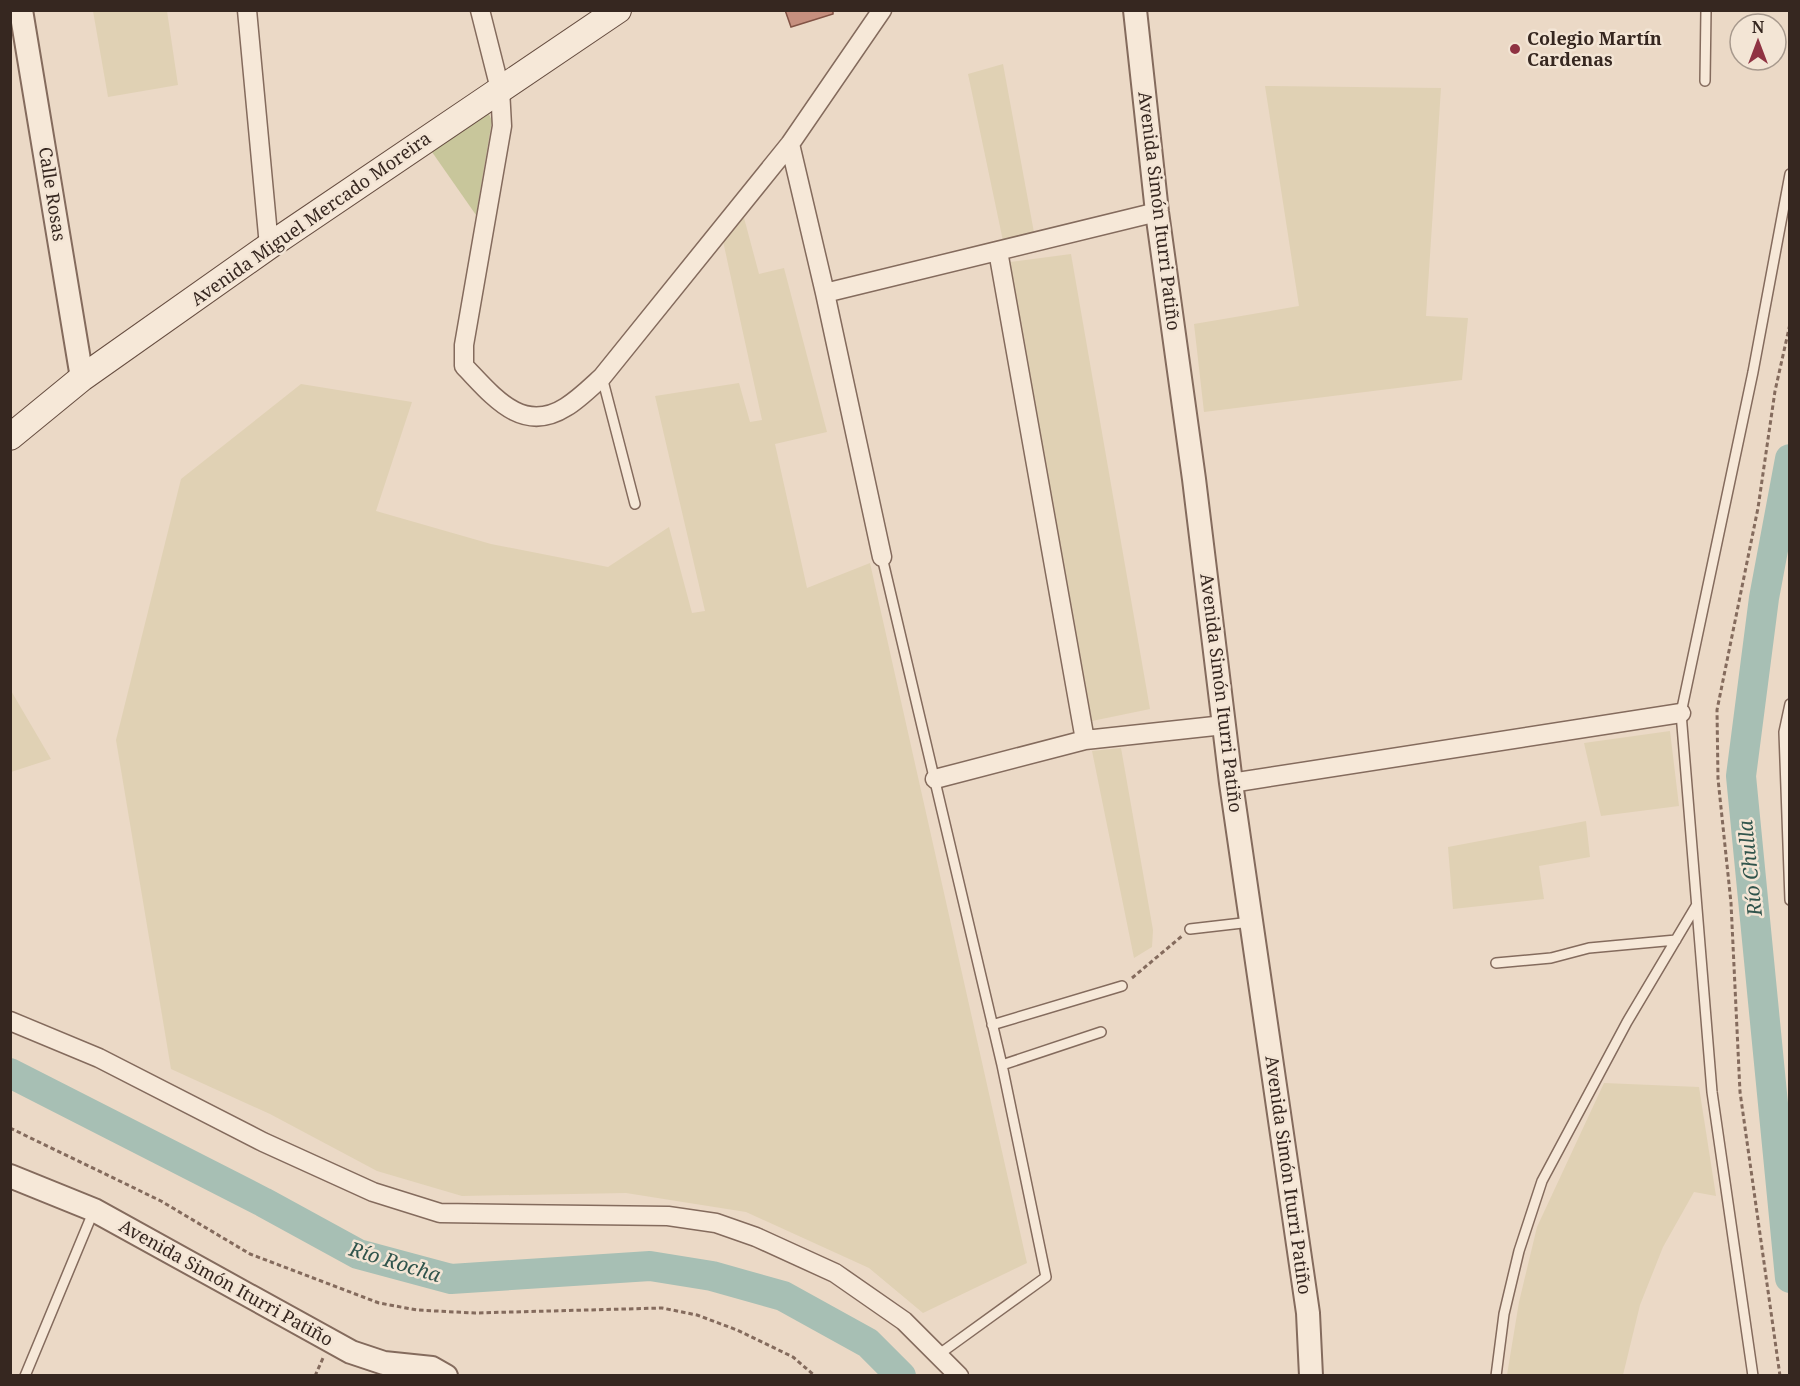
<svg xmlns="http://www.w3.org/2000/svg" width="1800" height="1386" font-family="'Noto Serif',serif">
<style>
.farmland{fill:#e0d1b4}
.green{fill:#c8c69b}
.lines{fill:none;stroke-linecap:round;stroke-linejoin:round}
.river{stroke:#a7bfb4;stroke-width:30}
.building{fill:#c6907f;stroke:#825345;stroke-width:1.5}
.service-casing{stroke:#846b5d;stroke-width:12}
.minor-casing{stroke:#846b5d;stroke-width:21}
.tertiary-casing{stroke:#846b5d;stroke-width:26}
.secondary-casing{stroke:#664d40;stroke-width:28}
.path{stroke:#846b5d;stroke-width:3;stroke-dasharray:4.5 3;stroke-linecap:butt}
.service{stroke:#f6e8d8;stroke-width:9}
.minor{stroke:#f6e8d8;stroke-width:18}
.tertiary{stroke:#f6e8d8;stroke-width:22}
.secondary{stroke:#f6e8d8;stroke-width:26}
.poi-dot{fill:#8f3242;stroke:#f3e5d5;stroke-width:2}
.labels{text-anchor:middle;stroke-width:5;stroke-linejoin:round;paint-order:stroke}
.poi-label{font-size:18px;font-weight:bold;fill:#362720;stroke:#f3e5d5;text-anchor:start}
.street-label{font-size:18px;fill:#362720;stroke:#f3e5d5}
.water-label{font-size:20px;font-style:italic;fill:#30544c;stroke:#f3e5d5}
</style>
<rect width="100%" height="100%" fill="#ebd9c6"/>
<!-- farmland -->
<path class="farmland" d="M93,11H167L178,85L108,97Z
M1003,64L1035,238L1003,241L968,74Z
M1265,86L1441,88L1426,316L1468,318L1462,380L1204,412L1194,324L1299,306Z
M743,214L759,274L784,268L827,432L775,444L807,588L870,563L1027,1263L923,1313L869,1268L746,1212L626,1193L462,1196L377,1171L270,1114L171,1069L116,740L181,479L301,384L412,402L376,511L491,544L608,567L669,527L692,613L705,611L655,396L739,383L750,422L762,420L723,241Z
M1071,254L1150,709L1092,721L1010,262Z
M10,689L51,759L11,772H10Z
M1670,731L1679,806L1601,816L1584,743Z
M1121,748L1153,930L1152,947L1134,958L1092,751Z
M1586,821L1590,857L1539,866L1544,899L1453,909L1448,847Z
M1604,1083L1699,1087L1716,1196L1694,1192L1663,1247L1640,1305L1623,1375H1507L1519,1302L1537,1227Z"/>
<!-- green -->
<path class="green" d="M489,114L492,121L476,215L432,152Z"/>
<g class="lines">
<!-- river -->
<path class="river" d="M1790,459L1764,598L1741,776L1790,1278
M10,1073L263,1202L358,1254L451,1279L650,1266L712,1276L783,1296L868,1343L901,1376"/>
</g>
<!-- building -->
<path class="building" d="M785,10H833V14L791,27Z"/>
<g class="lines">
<defs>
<path id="service" d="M1705,81L1706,10
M602,377L635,504
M882,557L1002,1065L1046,1277L938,1355
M1790,704L1784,732L1790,900
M1190,929L1251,922
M1496,963L1551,958L1589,948L1676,940
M992,1025L1122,986
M1002,1065L1101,1032
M25,1376L94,1210
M1496,1376L1504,1314L1519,1251L1542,1181L1627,1022L1696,906
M1753,1376L1712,1092L1681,713L1753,372L1790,174"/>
<path id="minor" d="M247,10L269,246
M480,10L500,89L502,126L464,345V366C493,396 522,435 566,407C579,399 591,387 602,377L790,144L882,10
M790,144L825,293L882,557
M998,251L1085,740
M825,293L1157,212
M935,779L1085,740L1224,725
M1231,783L1681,713
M10,1021L99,1058L263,1142L373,1192L440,1213L668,1216L716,1223L756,1237L835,1273L904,1321L959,1376"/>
<path id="tertiary" d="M21,10L82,378
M1135,10L1157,212L1194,479L1231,783L1308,1313L1311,1376
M10,1176L94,1210L351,1352L384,1363L432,1368L446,1376"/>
<path id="secondary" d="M10,437L82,378L269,246L618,10"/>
</defs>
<!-- service casing -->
<use href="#service" class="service-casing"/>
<!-- minor casing -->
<use href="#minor" class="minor-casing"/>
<!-- tertiary casing -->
<use href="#tertiary" class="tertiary-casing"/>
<!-- secondary casing -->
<use href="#secondary" class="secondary-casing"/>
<!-- path -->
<path class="path" d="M1132,978L1182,936
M10,1128L161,1201L250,1254L379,1303L417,1310L475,1313L662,1308L697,1315L737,1330L793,1357L815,1376
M315,1376L323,1358
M1780,1376L1740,1092L1731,903L1718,779L1717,710L1758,508L1775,391L1790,324"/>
<!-- service -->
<use href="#service" class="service"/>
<!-- minor -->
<use href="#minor" class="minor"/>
<!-- tertiary -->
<use href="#tertiary" class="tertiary"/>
<!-- secondary -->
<use href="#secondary" class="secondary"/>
</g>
<!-- markers -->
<circle class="poi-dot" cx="1515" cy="49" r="6"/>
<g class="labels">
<!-- poi labels -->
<g class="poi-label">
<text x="1527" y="45">Colegio Martín<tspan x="1527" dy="21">Cardenas</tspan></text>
</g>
<!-- street labels -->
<g class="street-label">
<text transform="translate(52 194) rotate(81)" y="6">Calle Rosas</text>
<text transform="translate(1159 211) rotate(83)" y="6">Avenida Simón Iturri Patiño</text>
<text transform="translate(311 219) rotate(-35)" y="6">Avenida Miguel Mercado Moreira</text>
<text transform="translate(1221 693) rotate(83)" y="6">Avenida Simón Iturri Patiño</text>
<text transform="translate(1288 1175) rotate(82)" y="6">Avenida Simón Iturri Patiño</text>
<text transform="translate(226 1283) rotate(29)" y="6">Avenida Simón Iturri Patiño</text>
</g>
<!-- water labels -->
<g class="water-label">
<text transform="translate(1750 868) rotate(-96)" y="7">Río Chulla</text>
<text transform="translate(395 1262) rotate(17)" y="7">Río Rocha</text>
</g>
</g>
<!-- border -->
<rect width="1800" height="1386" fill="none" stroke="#362720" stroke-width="24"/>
<!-- north arrow -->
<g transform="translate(1758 42)"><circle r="28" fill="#f3e5d5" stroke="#a7998d" stroke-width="1.5"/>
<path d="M0-4.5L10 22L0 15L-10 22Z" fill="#8f3242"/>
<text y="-9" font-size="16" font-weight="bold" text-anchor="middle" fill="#362720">N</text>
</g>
</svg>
